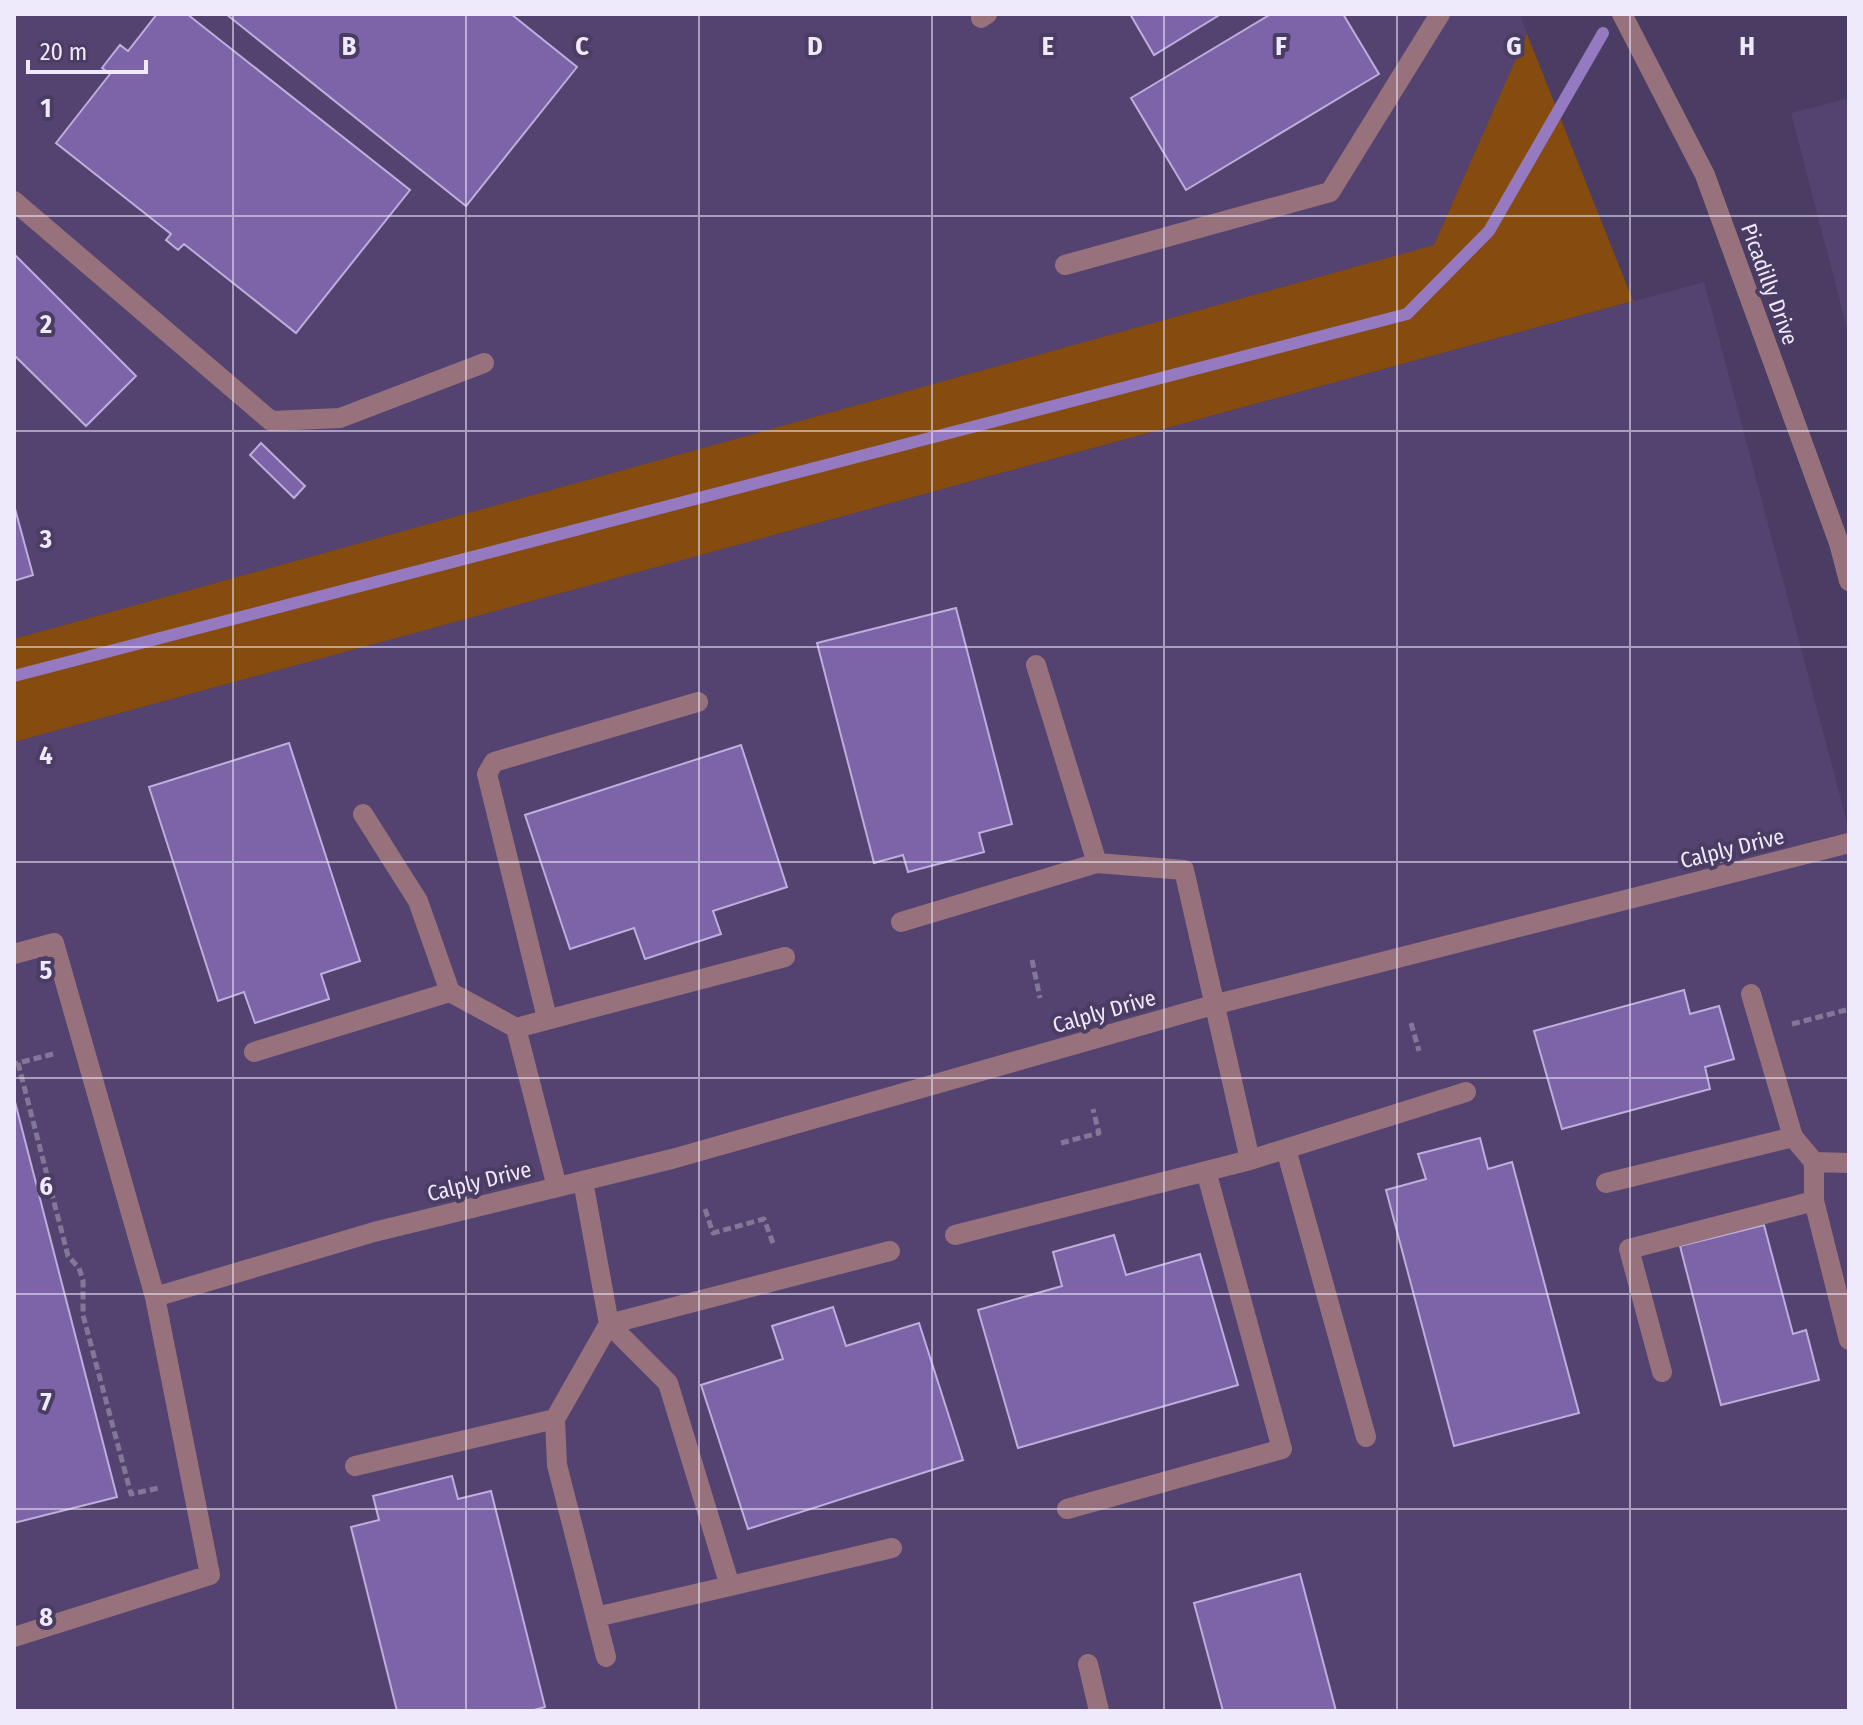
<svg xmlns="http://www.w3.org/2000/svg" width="1863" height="1725" font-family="'Fira Sans Condensed',sans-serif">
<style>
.built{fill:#544370}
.green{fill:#864c0f}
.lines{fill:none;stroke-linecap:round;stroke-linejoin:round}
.stream{stroke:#957ac2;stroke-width:12}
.building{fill:#7d63a8;stroke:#bdaedb;stroke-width:2}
.path{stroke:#827796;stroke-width:5;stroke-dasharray:8 4;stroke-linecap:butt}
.minor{stroke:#97727c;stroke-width:20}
.grid{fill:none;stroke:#efe9fc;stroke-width:2;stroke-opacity:0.55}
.labels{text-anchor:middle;stroke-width:8;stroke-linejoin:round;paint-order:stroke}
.street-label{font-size:22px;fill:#efe9fc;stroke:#4a3c62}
.grid-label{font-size:26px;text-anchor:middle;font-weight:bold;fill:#efe9fc;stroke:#4a3c62;stroke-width:8;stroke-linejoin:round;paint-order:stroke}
</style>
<rect width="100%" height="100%" fill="#4a3c62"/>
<!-- built -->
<path class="built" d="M14,14H1520L1527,34L1434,245L14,639Z
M1849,98V336L1791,113Z
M1704,282L1849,830V1711H14V742Z"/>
<!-- green -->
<path class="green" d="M1527,34L1633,301L14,742V639L1434,245Z"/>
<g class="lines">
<!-- stream -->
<path class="stream" d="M14,676L1407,314L1489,231L1603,33"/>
</g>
<!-- building -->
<path class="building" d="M157,14H187L410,190L296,333L184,244L178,250L166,240L171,234L56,143L110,74L102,68L120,45L128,51Z
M226,14H511L577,67L466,206Z
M1130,14H1221L1154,55Z
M1271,14H1343L1379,74L1186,190L1131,98Z
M14,254L136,376L86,426L14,355Z
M261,443L305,486L294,498L250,455Z
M14,505L33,575L14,581Z
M956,608L1012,824L979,833L984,852L908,872L903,855L874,863L817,643Z
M289,743L360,961L321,974L329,999L255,1023L244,992L218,1001L149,787Z
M741,745L787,887L713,911L721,934L645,959L634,928L570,949L525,815Z
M1684,990L1690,1014L1719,1006L1734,1059L1705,1067L1710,1089L1562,1129L1534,1031Z
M14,1098L117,1497L14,1523Z
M1480,1138L1488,1169L1512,1162L1579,1413L1454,1446L1386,1190L1426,1179L1418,1154Z
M1764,1225L1793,1334L1806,1330L1819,1380L1721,1405L1680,1246Z
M1114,1235L1126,1275L1200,1254L1238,1385L1018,1448L978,1310L1062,1286L1053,1252Z
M833,1307L846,1346L919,1323L963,1460L748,1529L701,1385L783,1359L772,1326Z
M452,1476L458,1499L491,1491L545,1707L530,1711H397L351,1527L379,1520L373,1496Z
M1300,1574L1336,1711H1223L1194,1603Z"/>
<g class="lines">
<!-- path -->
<path class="path" d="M1032,960L1040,998
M1411,1023L1419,1051
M1792,1024L1846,1010
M53,1054L18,1063L68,1256L79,1268L83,1280V1315L131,1494L159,1488
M1061,1143L1099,1133L1093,1109
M705,1209L713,1233L764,1219L774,1246"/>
<!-- minor -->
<path class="minor" d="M1622,14L1705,175L1839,543L1849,581
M981,18L987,14
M14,201L271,421L340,418L484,363
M1065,265L1330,192L1440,14
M1036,665L1097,863
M363,814L418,901L450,992L516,1028L785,957
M901,922L1097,863L1184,870L1250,1160
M14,954L54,943L155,1297L374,1232L672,1159L1213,1005L1849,843
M1751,994L1793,1137L1814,1162L1849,1163
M547,1018L487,774L494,762L698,702
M516,1028L557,1187
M254,1052L450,992
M1286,1149L1366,1437
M1814,1162V1201L1849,1340
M1606,1183L1793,1137
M955,1235L1250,1160L1466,1092
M609,1324L890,1251
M1662,1372L1629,1249L1814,1201
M555,1419L557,1465L606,1657
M355,1466L555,1419L609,1324L583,1181
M1067,1509L1282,1449L1206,1171
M730,1586L892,1548
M596,1617L730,1586L668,1383L609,1324
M14,1637L210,1575L155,1297
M1088,1664L1099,1711"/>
</g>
<!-- grid -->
<path class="grid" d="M233,14V1711M466,14V1711M699,14V1711M932,14V1711M1164,14V1711M1397,14V1711M1630,14V1711M14,216H1849M14,431H1849M14,647H1849M14,862H1849M14,1078H1849M14,1294H1849M14,1509H1849"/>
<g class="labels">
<!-- street labels -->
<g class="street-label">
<text transform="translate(1770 284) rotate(70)" y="8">Picadilly Drive</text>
<text transform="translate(1732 848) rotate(-14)" y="8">Calply Drive</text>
<text transform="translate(1104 1011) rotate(-16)" y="8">Calply Drive</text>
<text transform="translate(479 1181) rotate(-14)" y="8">Calply Drive</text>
</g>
</g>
<g class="grid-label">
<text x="349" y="55">B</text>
<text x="582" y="55">C</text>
<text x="815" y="55">D</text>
<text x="1048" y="55">E</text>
<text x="1281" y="55">F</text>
<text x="1514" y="55">G</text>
<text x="1747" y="55">H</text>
<text x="46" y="117">1</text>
<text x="46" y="333">2</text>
<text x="46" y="548">3</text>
<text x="46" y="764">4</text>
<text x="46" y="979">5</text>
<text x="46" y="1195">6</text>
<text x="46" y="1411">7</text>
<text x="46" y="1626">8</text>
</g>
<!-- border -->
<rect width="1863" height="1725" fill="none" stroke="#efe9fc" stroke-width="32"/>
<!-- scale -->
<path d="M28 60v12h118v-12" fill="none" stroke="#efe9fc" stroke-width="4"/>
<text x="40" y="60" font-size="24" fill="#efe9fc" stroke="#4a3c62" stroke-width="6" paint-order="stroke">20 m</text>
</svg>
